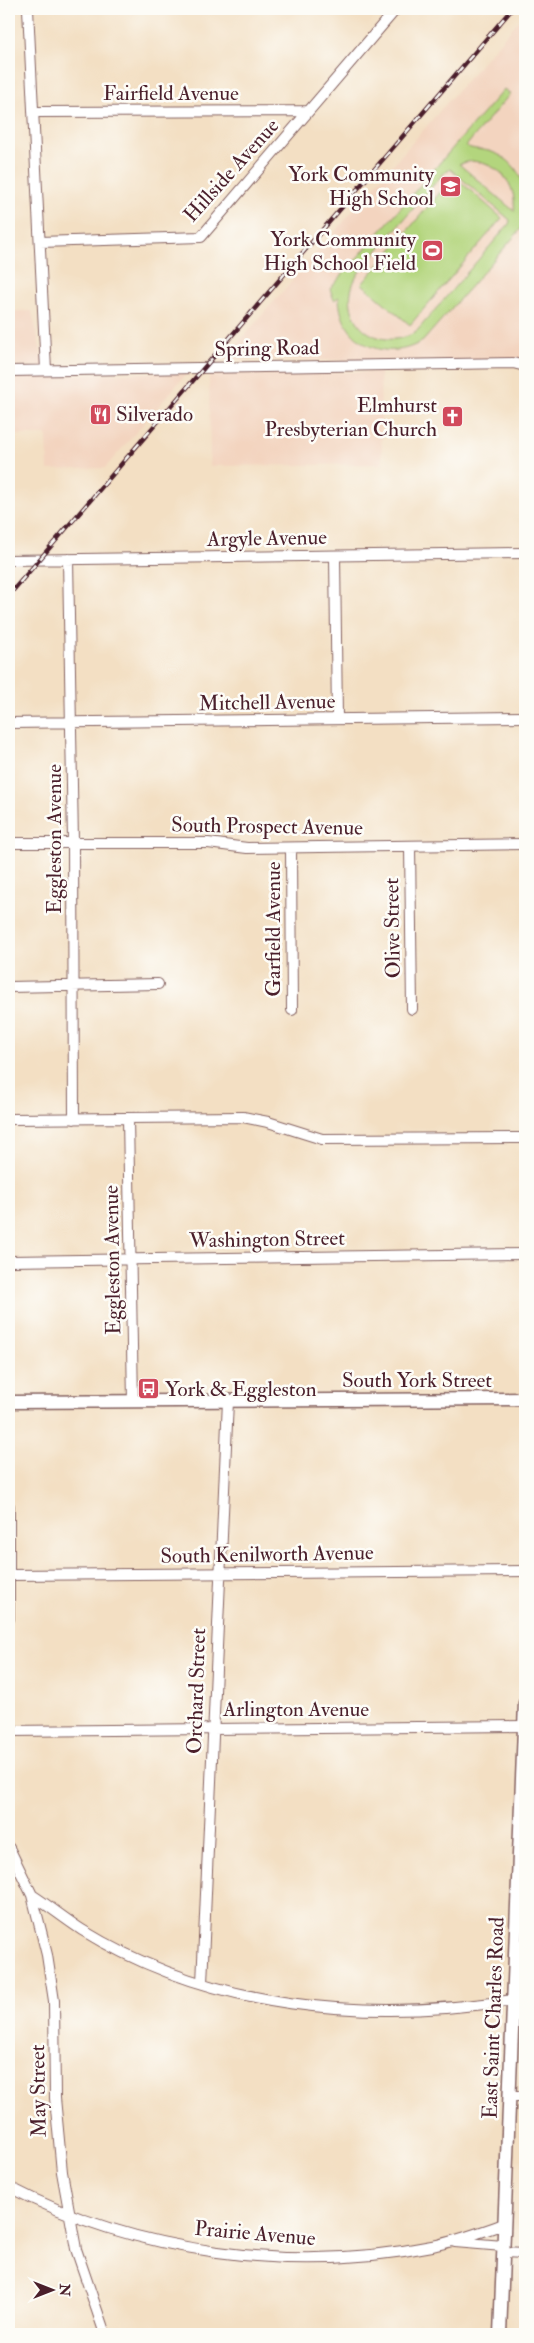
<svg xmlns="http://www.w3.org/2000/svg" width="534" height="2343" font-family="'IM FELL Double Pica',serif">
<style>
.built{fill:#f3d4bf}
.green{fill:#b3d57d;stroke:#7e7a54;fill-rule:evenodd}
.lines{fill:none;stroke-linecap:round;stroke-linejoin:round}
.minor-casing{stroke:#856260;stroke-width:12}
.major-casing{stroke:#856260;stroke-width:15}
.minor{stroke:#fff;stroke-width:10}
.major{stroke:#fff;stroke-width:12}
.rail-casing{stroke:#4a1f2b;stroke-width:4.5}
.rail{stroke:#fdfcf7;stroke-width:2.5;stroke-dasharray:8;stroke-linecap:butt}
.labels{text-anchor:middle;stroke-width:5;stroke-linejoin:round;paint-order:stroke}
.street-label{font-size:21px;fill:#4a1f2b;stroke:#fdfcf7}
.poi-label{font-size:21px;fill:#4a1f2b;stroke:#fdfcf7;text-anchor:end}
</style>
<rect width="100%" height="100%" fill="#fdfcf7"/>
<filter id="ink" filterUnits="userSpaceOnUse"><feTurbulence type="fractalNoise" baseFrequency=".02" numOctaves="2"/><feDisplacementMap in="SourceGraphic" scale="10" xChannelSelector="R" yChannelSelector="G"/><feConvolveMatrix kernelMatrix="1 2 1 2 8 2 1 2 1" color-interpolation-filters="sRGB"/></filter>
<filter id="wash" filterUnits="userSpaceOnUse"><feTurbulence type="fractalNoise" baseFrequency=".0096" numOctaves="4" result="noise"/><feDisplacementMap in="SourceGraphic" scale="20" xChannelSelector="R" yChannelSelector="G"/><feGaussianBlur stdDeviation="1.12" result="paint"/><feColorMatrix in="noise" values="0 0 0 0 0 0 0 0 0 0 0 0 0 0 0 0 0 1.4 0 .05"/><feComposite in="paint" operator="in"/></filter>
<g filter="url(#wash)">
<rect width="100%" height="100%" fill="#f3dfc3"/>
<!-- built -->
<path class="built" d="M525,13V362L224,359Z
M9,311H32L44,366H9Z
M188,372L105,468L48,470L47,435H9V376Z
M380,372L382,464L210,466L209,373Z"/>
<!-- green -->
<path class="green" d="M504,89L510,94L466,146C473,150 484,149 492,152C525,163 533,201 520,230L423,341C385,364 340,343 339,297L334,300L330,289ZM472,161C499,164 517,183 514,211L459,164ZM450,169L510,220L509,224L416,332C373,357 331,312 360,271L442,175Z
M454,176L502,218L410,325L362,284Z"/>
</g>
<g filter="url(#ink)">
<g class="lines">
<defs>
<path id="minor" d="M28,9L46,370
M33,112L308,111
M40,242L201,237L396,9
M9,371L513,363L525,366
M335,556L337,719
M68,559L73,842L74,1119
M9,560L525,553
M9,723L525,717
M9,843H208L247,848L525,844
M410,846L412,1009
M291,848L292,1010
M9,987L158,984
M128,1118L133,1402
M9,1119L243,1117L268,1122L322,1139L525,1138
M9,1261L525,1254
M9,1506V1619
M9,1575L525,1571
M9,1731L524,1726
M9,1848L32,1895L47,1955L54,2001L55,2098L62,2172L76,2249L105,2334
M32,1895C49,1906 65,1919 82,1930C210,2009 367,2023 513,2000
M202,1983L228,1401
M510,2096H525
M9,2187C136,2253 292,2274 432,2246C457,2241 481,2232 504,2224
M455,2242L503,2246
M503,2252L525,2253"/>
<path id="major" d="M9,1402L525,1399
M500,2334L525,1703"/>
</defs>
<!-- minor casing -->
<use href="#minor" class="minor-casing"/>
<!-- major casing -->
<use href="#major" class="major-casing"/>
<!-- minor -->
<use href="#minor" class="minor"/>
<!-- major -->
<use href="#major" class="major"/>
<defs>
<path id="rail" d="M9,595L512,9"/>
</defs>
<!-- rail casing -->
<use href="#rail" class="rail-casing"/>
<!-- rail -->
<use href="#rail" class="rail"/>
</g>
</g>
<!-- icons -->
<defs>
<symbol id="school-square" viewBox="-11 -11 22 22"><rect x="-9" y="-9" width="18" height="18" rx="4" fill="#d1495b" stroke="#fdfcf7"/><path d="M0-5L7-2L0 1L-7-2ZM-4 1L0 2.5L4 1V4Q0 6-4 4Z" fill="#fff"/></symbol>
<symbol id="stadium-square" viewBox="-11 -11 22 22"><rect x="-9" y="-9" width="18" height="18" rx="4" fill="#d1495b" stroke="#fdfcf7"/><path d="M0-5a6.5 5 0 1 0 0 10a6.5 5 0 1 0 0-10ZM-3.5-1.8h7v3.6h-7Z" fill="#fff"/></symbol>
<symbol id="restaurant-square" viewBox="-11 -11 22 22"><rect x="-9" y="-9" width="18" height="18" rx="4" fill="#d1495b" stroke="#fdfcf7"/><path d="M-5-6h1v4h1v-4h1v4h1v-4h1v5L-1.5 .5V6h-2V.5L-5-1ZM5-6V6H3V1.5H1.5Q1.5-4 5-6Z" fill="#fff"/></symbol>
<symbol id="church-square" viewBox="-11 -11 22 22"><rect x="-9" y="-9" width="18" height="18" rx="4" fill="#d1495b" stroke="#fdfcf7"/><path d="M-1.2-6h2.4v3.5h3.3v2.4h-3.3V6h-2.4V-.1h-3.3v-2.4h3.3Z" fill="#fff"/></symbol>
<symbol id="bus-square" viewBox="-11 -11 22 22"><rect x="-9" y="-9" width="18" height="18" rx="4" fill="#d1495b" stroke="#fdfcf7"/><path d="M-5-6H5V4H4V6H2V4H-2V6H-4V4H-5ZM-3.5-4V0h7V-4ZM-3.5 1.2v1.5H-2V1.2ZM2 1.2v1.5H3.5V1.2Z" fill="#fff"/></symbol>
</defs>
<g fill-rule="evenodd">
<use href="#school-square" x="438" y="174" width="25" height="25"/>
<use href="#stadium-square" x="420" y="238" width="25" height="25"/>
<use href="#restaurant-square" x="88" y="402" width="25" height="25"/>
<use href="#church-square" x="440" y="404" width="25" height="25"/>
<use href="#bus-square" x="136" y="1376" width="25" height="25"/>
</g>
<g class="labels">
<!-- street labels -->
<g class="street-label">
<text x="171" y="100">Fairfield Avenue</text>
<text transform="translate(231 170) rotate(-48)" y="7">Hillside Avenue</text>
<text transform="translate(267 348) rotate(-1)" y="7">Spring Road</text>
<text transform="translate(267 538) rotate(-1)" y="7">Argyle Avenue</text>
<text transform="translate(267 702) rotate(-1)" y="7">Mitchell Avenue</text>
<text transform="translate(267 826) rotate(1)" y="7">South Prospect Avenue</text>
<text transform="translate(54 839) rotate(-90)" y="7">Eggleston Avenue</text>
<text transform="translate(392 928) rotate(-91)" y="7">Olive Street</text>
<text transform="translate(273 929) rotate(-90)" y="7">Garfield Avenue</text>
<text transform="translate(267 1239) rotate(-1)" y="7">Washington Street</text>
<text transform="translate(112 1260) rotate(-91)" y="7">Eggleston Avenue</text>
<text x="417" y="1387">South York Street</text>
<text transform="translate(267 1554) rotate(-1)" y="7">South Kenilworth Avenue</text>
<text transform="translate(196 1691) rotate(-88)" y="7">Orchard Street</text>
<text x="296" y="1716">Arlington Avenue</text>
<text transform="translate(493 2018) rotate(-88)" y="7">East Saint Charles Road</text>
<text transform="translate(38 2091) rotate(-91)" y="7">May Street</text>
<text transform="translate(255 2233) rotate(5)" y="7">Prairie Avenue</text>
</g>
<!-- poi labels -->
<g class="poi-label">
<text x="434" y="181">York Community<tspan x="434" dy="24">High School</tspan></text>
<text x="416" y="246">York Community<tspan x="416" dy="24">High School Field</tspan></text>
<text x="437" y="412">Elmhurst<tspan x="437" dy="24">Presbyterian Church</tspan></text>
<text x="116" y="421" text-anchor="start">Silverado</text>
<text x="165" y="1396" text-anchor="start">York &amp; Eggleston</text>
</g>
</g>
<!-- margin -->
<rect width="534" height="2343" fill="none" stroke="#fdfcf7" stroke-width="30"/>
<!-- north arrow -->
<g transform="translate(52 2290) rotate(90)" stroke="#fdfcf7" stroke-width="4" paint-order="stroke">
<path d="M0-4L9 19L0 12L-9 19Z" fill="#4a1f2b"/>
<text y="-8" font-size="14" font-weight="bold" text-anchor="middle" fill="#4a1f2b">N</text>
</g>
</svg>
